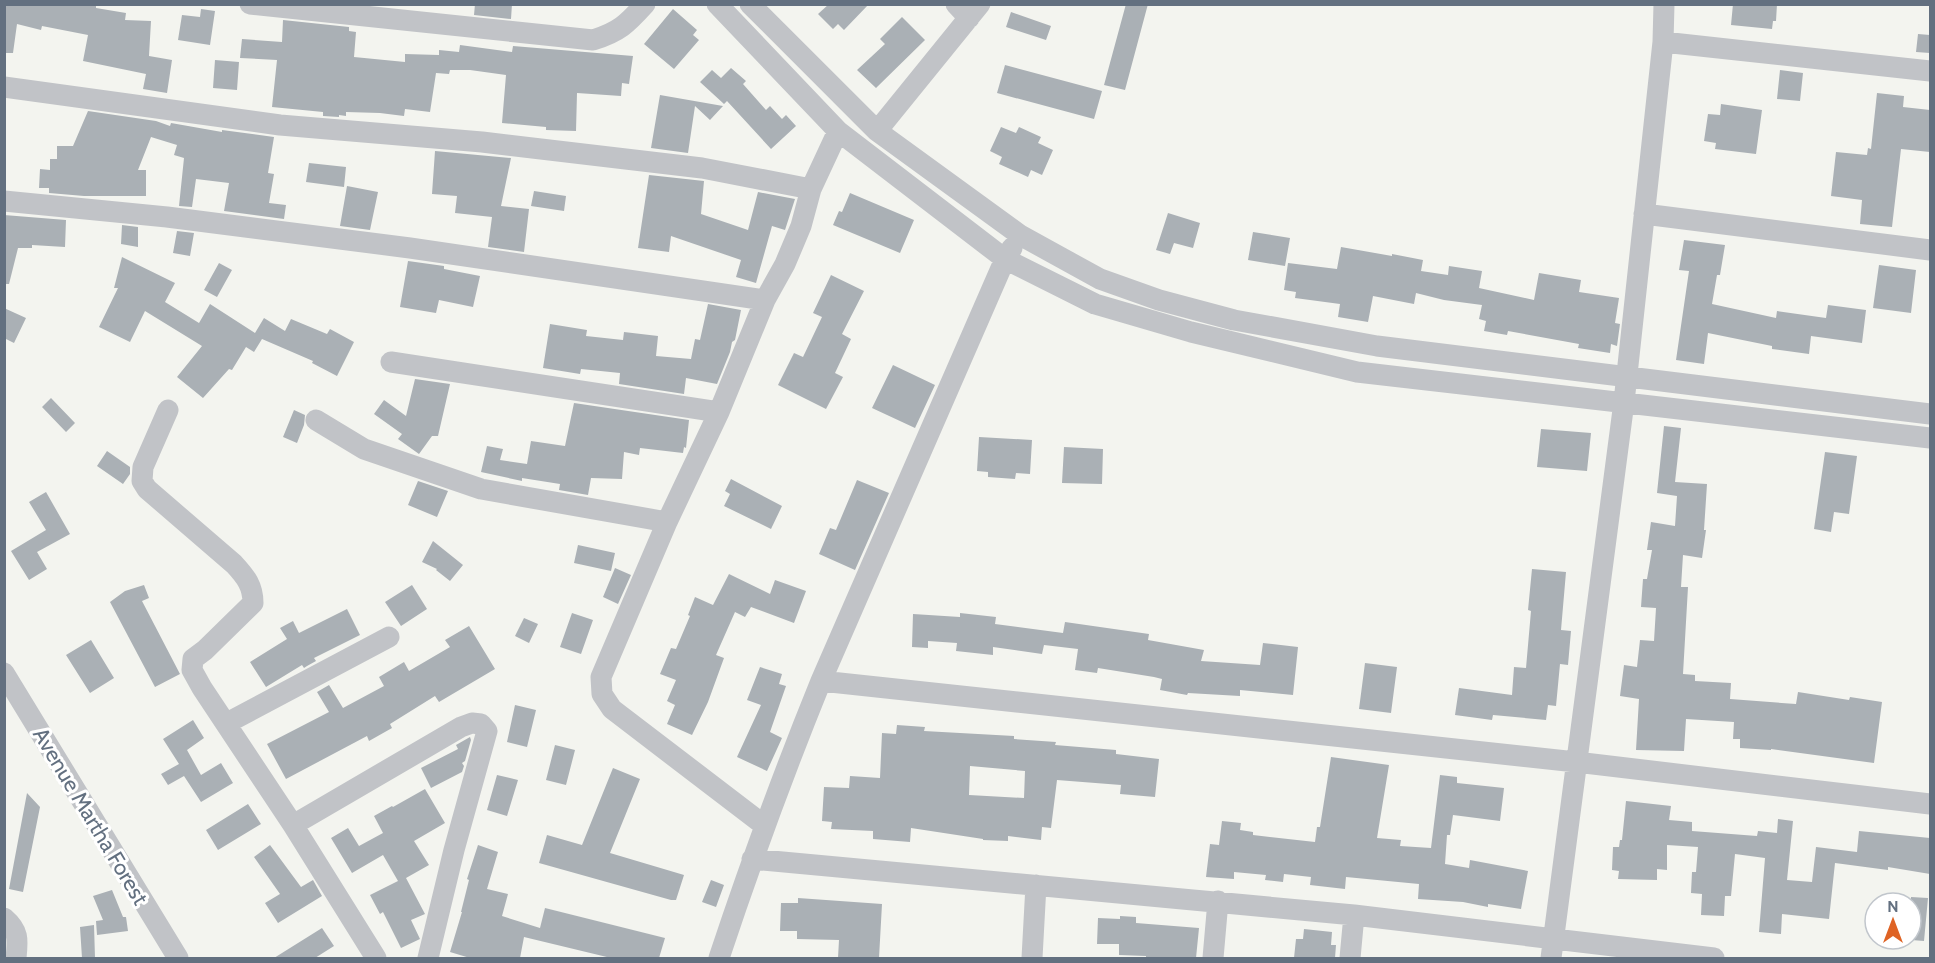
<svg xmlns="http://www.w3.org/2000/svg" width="1935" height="963" font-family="Cabin,sans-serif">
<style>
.building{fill:#aab0b5;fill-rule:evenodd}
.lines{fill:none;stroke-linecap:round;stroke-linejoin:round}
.street{stroke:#c1c3c7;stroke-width:21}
.labels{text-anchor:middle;stroke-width:6;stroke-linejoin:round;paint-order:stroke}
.street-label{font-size:22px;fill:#637080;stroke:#fff}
</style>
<rect width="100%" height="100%" fill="#f3f4ef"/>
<!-- building -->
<path class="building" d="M4,4H66L77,6L78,4H96V8L126,13L125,20L151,21L149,56L172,60L167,93L143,89L146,74L83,61L88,35L42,26L41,30L17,24L13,53H4Z
M475,4H512L511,19L474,15Z
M829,4H869L844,30L838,24L833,29L818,14Z
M1126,4H1148L1125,90L1104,85Z
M1733,4H1777L1776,21H1773L1772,29L1731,25Z
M201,9L215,11L210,45L178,40L182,15L200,17Z
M673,9L697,30L693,35L699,40L674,69L644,44Z
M1011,12L1051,26L1046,40L1006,27Z
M902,17L925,40L876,88L857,70L885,44L880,39Z
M283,20L349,27V31L356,32L354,57L405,62V54L439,55V50L459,52L460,45L512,52L513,46L633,56L629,84L622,83L621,96L577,93L576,131L546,130V127L502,123L506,75L470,70H450L449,74L436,73L430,112L405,109L404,116L380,113L346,112V116L339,115V117L323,116V112L272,107L277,60L240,58L242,39L282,42Z
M1918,34L1930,35V53L1916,52Z
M215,60L239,62L237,90L213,88Z
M1005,65L1102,91L1094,119L997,93Z
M731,68L746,81L743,84L766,110L770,106L782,119L786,115L796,126L771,149L727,101L724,104L700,82L712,70L721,78Z
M1780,70L1803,73L1800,101L1777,99Z
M1877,93L1904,96L1903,107L1930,110V152L1901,149L1892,227L1860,224L1862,200L1831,196L1836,152L1867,155L1868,148L1871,149Z
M660,95L723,106L710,120L695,106L688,153L651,148Z
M1721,104L1762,110L1756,154L1715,149L1716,143L1704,141L1708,114L1720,115Z
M88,111L156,121L170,126L171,123L222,132V130L274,137L268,173L274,174L269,203L286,205L284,219L224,211L229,183L196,179L192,207L179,206L184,158L174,155L177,145L151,137L138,170H146V196H84L49,193V188H39L40,169L50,170V159H57V146H73Z
M1001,127L1016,133L1019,127L1041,137L1038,143L1053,150L1042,175L1031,170L1028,177L999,164L1002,157L990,151Z
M435,151L511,158L501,206L529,209L524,252L488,247L492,217L455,213L457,196L432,194Z
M309,163L346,167L344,187L306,182Z
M649,175L704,181L701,214L748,230L758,192L795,199L785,230L772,226L756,283L736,277L741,260L671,236L669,252L638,248Z
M347,186L378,192L370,230L340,226Z
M534,191L566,196L564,211L531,206Z
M850,193L914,220L900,253L833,225L839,211L842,212Z
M1168,213L1200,223L1193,248L1174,243L1170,254L1156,250Z
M4,215L66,220L65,247L32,245V248H18L9,284H4Z
M122,225L138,227V247L121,244Z
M177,231L194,233L190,256L173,253Z
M1253,232L1290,238L1285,266L1248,260Z
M1684,240L1725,245L1720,275H1717L1712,304L1776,318L1777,311L1826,318L1828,305L1866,310L1862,343L1811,336L1809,354L1772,349V346L1708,333L1704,364L1676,360L1689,271L1679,270Z
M1341,247L1392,256V254L1423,260L1421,271L1448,275L1449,266L1482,271L1479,288L1534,300L1539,273L1581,280L1579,292L1619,298L1615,323L1620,324L1617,346L1611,344L1610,353L1578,348L1579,344L1508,331L1507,335L1484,331L1486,321L1479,319L1482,305L1444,300L1416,293L1414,304L1373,296L1368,322L1338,317L1340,304L1295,298L1296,292L1284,290L1288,263L1337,269Z
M122,257L175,283L165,302L199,323L210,304L255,333L264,318L285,331L291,319L327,334L330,329L354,342L337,376L312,363L313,361L262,339L254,352L246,347L232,370L229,369L203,398L177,377L202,346L145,311L130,342L99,327L118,288H114Z
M408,261L444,266V269L480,276L473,307L439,300L436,313L400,307Z
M219,263L232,270L217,297L204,290Z
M1879,265L1916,270L1911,313L1873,308Z
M831,275L864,291L842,334L851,339L835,373L843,377L826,409L778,385L794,353L803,357L822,317L813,313Z
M708,304L741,310L735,340L732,342L730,352L717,384L686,378L684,394L619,384L620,373L581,369L580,374L543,368L550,324L587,330L586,336L623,340L624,332L658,336L656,356L691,359L695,339L700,340Z
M4,308L26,318L14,343L4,338Z
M893,365L935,385L915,428L872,408Z
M415,379L450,384L438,436H432L419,454L398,439L402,434L374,414L384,400L406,416Z
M51,398L75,423L66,432L42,407Z
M574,403L689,420L686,448L684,447L683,453L640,448L639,455L624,452L622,479L591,478L588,495L559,490L560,484L522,478V481L481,472L487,446L503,449L500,460L527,464L531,441L565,446Z
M294,410L305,415L304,425L297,443L283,437Z
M1664,426L1681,428L1675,482L1707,484L1704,530H1706L1702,558L1683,555L1681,587H1688L1683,674L1695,675V681L1731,683L1730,699L1796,704L1798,692L1849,700L1850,697L1882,702L1874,763L1771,749V750L1740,748V739H1733L1734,722L1686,719L1684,751L1636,750L1639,699L1620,696L1624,665L1637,667L1640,640L1654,641L1656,608L1641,607L1643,579H1647L1652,550H1647L1651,522L1675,526L1677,496L1657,493Z
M1541,429L1591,433L1587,471L1537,467Z
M979,437L1032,440L1030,474L1016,473L1015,479L988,477V472L977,471Z
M1064,447L1103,449L1102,484L1062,483Z
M107,451L130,467V474L123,484L97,466Z
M1825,452L1857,456L1849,514L1834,512L1831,532L1814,529Z
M731,479L782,506L771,529L724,506L730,494L725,491Z
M857,480L889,493L855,570L819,554L830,528L836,530Z
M418,481L448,491L437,517L408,505Z
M46,492L70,534L37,552L47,569L29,580L11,551L46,530L29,502Z
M433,541L463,565L450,581L436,570L437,569L422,562Z
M578,545L615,553L611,571L574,563Z
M615,568L631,575L618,604L603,597Z
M1532,569L1566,572L1561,630L1571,631L1568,665L1560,664L1556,706L1548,705L1546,720L1493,715L1492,720L1455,715L1459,688L1512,695L1514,667L1526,668L1531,611L1528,610Z
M729,574L770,594L775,580L806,591L794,623L751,607L745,617L735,612L716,655L724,658L708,702L692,735L667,724L675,705L667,701L676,680L660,674L671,648L676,649L690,616L688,615L695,597L713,605Z
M144,585L149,598L142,601L180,674L155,687L110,602L125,591Z
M412,585L427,609L401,626L385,602Z
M347,609L360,635L314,658L316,661L307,666L304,668L302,665L266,687L250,662L287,639L280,628L293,621L299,633Z
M572,613L593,620L581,654L560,647Z
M960,613L996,617L995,624L1063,633L1065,622L1149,634L1148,640L1204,650L1201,661L1260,665L1263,643L1298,647L1293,695L1240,690V696L1188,693L1187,695L1160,690L1162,679L1154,677L1098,668L1097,673L1075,670L1078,649L1044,645L1042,654L993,647V655L956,651L957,643L928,641V648L912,647L913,614L960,617Z
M524,618L538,624L529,643L515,636Z
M469,626L495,669L439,702L435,696L390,724L392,728L369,741L367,736L286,779L267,744L329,712L317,692L329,685L343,708L384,686L379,677L404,662L409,671L450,647L445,640Z
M91,640L114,678L90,693L66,655Z
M1365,663L1397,667L1391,713L1359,709Z
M760,667L782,674L779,684L786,686L770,732L782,738L767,771L737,757L761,705L747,700Z
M515,705L536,710L527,747L507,742Z
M193,720L204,738L187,750L201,775L221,763L233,783L201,802L184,776L168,785L161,774L179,764L163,739Z
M897,725L925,727L924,731L1014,736V739L1056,742L1055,745L1116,750V754L1159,759L1155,797L1120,794L1121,785L1057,780L1051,828L1042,827L1041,840L1008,836V841L983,840V839L911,828L910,842L873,839V831L831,829L832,822L822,821L824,787L849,788L850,776L880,778L882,733L896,734ZM970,766L1025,771L1024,798L969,795Z
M470,737L471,740L465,761L462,763L464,766L462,772L431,788L421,768L458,749L456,745Z
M555,745L575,750L566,785L546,780Z
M1331,757L1389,765L1377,838L1401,840L1400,846L1431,848L1440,775L1457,777V783L1504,788L1500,821L1453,815L1450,835H1447L1445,864L1469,868L1470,860L1528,871L1521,909L1488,904V907L1463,902L1418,899L1419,884L1346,877L1345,889L1310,885L1311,877L1284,874L1283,882L1265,880L1266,875L1234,872V879L1206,877L1210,844L1219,845L1222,821L1241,823L1240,830L1253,832V835L1315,842L1317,827H1320Z
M613,768L640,779L610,853L684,875L676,900H671L539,863L547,835L582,845Z
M497,775L518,780L507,816L487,810Z
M425,789L445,823L414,841L429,865L406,878L425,914L411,920L420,939L401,948L383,912L380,914L370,895L398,881L383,855L352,873L331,838L348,828L359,846L383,833L374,816L392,806L393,807Z
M27,793L40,807L23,892L9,889Z
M1626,801L1671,806L1669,820L1692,822V831L1757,836L1758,831L1777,833L1778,819L1793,821L1787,880L1812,882L1816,847L1857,852L1859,831L1930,838V874L1888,867V870L1835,863L1829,919L1782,914L1781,934L1759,932L1765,858L1735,854L1731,896H1725L1724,916L1701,915L1702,894L1691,893L1692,872H1696L1698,847L1667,845V870L1657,869V880L1618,879L1619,871L1612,870L1613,847H1619L1620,840H1622Z
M248,804L261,824L218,850L206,830Z
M270,845L301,887L313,880L322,896L278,923L265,903L280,894L254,857Z
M478,845L498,852L487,889L508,894L502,916L540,928L545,908L665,938L659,958H611L524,937L520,958H470L450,952L462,912H461L469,880L467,879Z
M711,880L724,885L716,907L702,902Z
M112,890L123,917H126L128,931L97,935L96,921L103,920L93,896Z
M1911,897L1928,898L1924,941L1911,940Z
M798,898L882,904L879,958H838L839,940L797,939V931H780L781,903H798Z
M1120,916L1136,917V923L1199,928L1196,958H1146V956L1119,955V944H1097L1098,918L1120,919Z
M94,925L95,958H82L80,927Z
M322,928L334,946L315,958H274Z
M1304,929L1332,932L1331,945H1336L1335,958H1294L1296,939H1303Z"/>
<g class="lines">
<!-- street -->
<path class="street" d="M250,4L593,40C619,32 627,24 645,4
M717,4L838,131L1005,259L1095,304L1191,332L1357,372L1930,438
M750,4L877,131L1020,235L1100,279L1159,300L1234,320L1377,346L1930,414
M956,4L969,18
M1663,42L1930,71
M4,87L280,125L482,142L702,168L811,189
M877,131L980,4
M4,201L167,217L410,248L765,300
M1644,214L1930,250
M391,362L719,412
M168,410L143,467L142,481L147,489L234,564C246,577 253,586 253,603L205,650L193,659L192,670L202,688L293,825L376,958
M316,420L364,449L481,489L667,522
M4,673L178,958
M821,681L1576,762L1930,804
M227,723L389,637
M293,825L461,727L472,723L481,724L487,731L454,850L428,958
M765,826L612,709L602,694L601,677L667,522L719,412L765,300L785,264L801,226L811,189L838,131
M752,859L1354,915L1714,958
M4,918C19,931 18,939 16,958
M719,958C750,865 784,772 821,681L1005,259L1012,248
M1032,958L1036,885
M1213,958L1218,901
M1350,958L1354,915
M1551,958L1624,402L1663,42L1664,4"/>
</g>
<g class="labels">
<!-- street labels -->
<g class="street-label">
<text transform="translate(91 816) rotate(59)" y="8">Avenue Martha Forest</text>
</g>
</g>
<!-- border -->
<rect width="1935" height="963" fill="none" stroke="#637080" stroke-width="12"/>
<!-- north arrow -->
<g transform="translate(1893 921)"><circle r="28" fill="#ffffff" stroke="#c1c6cc" stroke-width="1.5"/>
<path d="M0-4.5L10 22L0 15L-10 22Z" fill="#df6324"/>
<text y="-9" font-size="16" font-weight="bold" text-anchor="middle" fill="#637080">N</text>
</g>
</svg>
